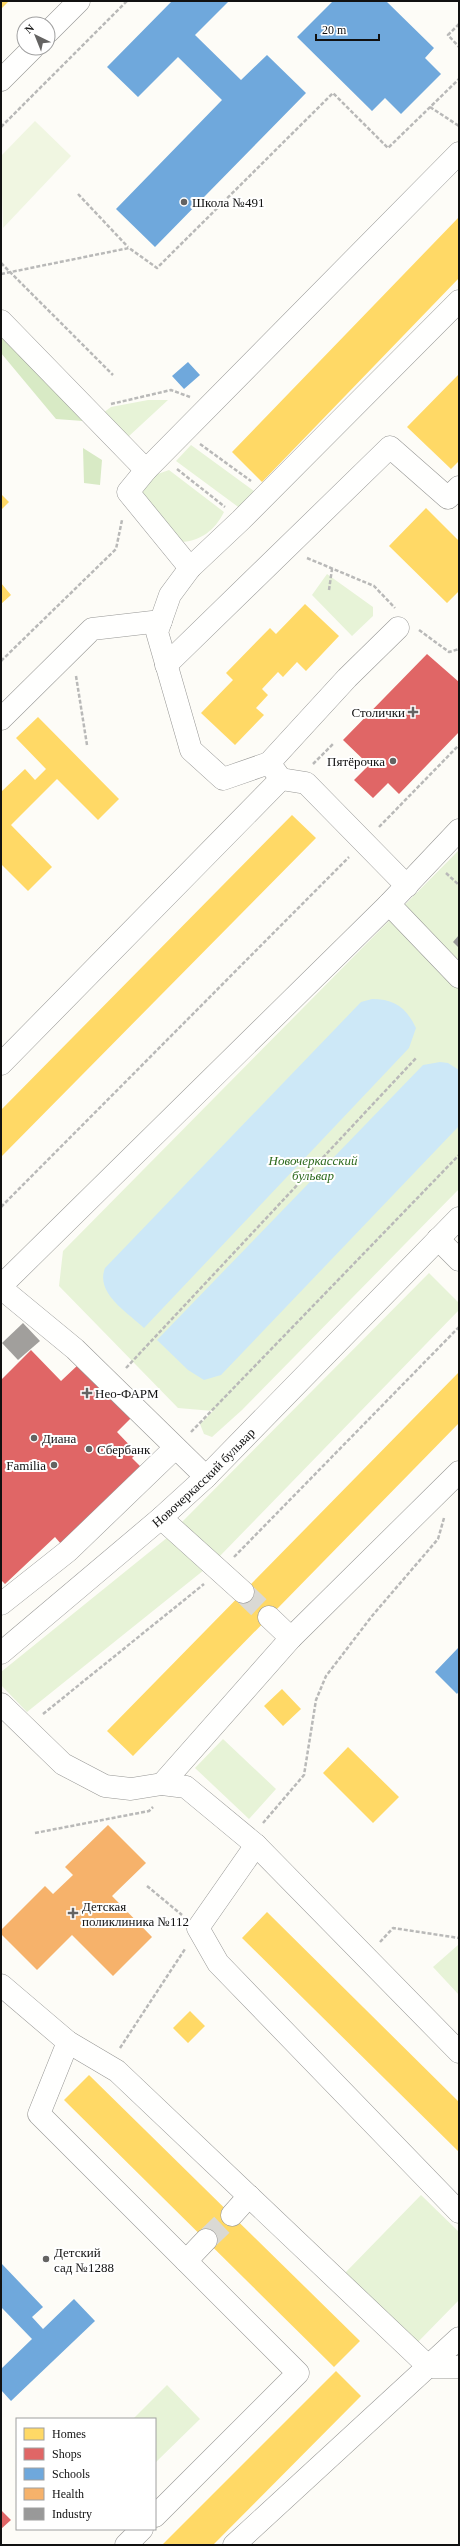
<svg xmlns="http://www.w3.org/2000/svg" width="460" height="2546" font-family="'Times New Roman',serif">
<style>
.green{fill:#e7f3d7}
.forest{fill:#d8eac5}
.pitch{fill:#f0f6e1}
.water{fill:#cde8f7}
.homes{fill:#ffd966}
.shops{fill:#e06666}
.schools{fill:#6fa8dc}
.health{fill:#f6b26b}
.industry{fill:#999}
.building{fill:#a19f9c}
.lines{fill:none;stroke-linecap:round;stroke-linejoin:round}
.minor-tunnel{stroke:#dad9d4;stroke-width:22;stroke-dasharray:22 11;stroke-linecap:butt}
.minor-casing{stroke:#979795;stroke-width:23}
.path{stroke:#b9b9b8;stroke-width:2.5;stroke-dasharray:4 2;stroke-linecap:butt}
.minor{stroke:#fffffe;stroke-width:22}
.poi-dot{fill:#646362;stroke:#fff;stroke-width:1.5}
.labels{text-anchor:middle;stroke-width:4;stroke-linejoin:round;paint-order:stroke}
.poi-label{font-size:13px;fill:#111;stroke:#fff;text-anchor:start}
.park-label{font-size:13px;font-style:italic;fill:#2f6b1f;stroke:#fff}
.street-label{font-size:13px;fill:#111;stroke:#fff}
</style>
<rect width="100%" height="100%" fill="#fdfcf7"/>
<!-- green -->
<path class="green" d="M148,400H168L128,437L103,413L111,407Z
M191,445L258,494L241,509L176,461Z
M169,470L224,512C215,530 201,541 181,542L139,493L155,475Z
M327,574L373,607V616L352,636L312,595Z
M459,850V1189L242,1410L212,1437L204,1434L200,1424L213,1411L178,1408L59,1286L63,1251Z
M429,1273L459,1303V1310L219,1557L182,1522Z
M168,1537L204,1570L27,1712L1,1685V1672Z
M223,1739L276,1789L249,1819L195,1768Z
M458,1945H459V1995L433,1967Z
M421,2195L459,2232V2300L416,2344L345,2273Z
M167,2385L200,2419L155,2463V2419H133Z"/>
<!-- forest -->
<path class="forest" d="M1,334L83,421L56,419L1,353Z
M83,448L102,460L100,485L84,483Z"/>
<!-- pitch -->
<path class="pitch" d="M35,121L71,156L3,228L1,156Z"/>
<!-- water -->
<path class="water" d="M372,999C394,999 406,1007 416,1028L409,1048L144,1328C127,1312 95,1293 105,1268L361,1002Z
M440,1062L448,1063L459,1070V1126L221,1375L204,1380L188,1370L157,1340L423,1065Z"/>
<!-- homes -->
<path class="homes" d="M1,1H9L1,9Z
M459,217V278L262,482L232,452Z
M459,374V461L451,469L407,427Z
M1,494L9,502L1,510Z
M426,508L459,541V591L447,603L389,546Z
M1,583L11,595L1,604Z
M305,604L339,636L306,671L297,662L283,677L278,672L262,689L268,695L256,708L264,715L235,745L201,713L233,680L226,673L270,628L276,634Z
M38,717L119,799L98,820L57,779L11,825L52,867L28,891L1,864V792L25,769L35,780L46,769L16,738Z
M292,815L316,838L1,1157V1110Z
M459,1372V1423L133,1756L107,1731Z
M282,1689L301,1709L283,1726L264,1706Z
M348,1747L399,1797L373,1823L323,1773Z
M267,1912L459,2102V2152L242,1938Z
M190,2011L205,2026L188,2043L173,2028Z
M89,2075L360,2341L334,2367L64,2100Z
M336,2371L361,2396L213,2545H162Z"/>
<!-- shops -->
<path class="shops" d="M427,654L459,682V732L399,794L388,783L373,798L354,780L369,765L343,740Z
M31,1350L61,1381L79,1364L131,1418L117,1432L137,1453L132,1458L141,1467L61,1544L55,1537L5,1584L1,1580V1380Z
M1,2510L11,2520L1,2529Z"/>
<!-- schools -->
<path class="schools" d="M172,1H229L195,35L241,80L267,55L306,93L155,247L116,209L222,100L178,57L138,97L107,67Z
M333,1H386L434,48L425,58L441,74L401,114L385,98L372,111L297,37Z
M188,362L200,375L184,389L172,376Z
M459,1647V1691L457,1694L435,1672Z
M1,2263L43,2307L32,2317L43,2329L74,2299L95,2321L11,2401L1,2390V2369L32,2339L1,2307Z"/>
<!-- health -->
<path class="health" d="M108,1825L146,1863L112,1896L152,1937L113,1976L72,1935L37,1970L1,1934V1930L45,1886L53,1894L73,1875L65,1867Z"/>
<!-- industry -->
<path class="industry" d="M459,935V948L453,942Z"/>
<!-- building -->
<path class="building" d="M23,1323L40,1341L18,1360L2,1343Z"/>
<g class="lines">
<!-- minor-tunnel -->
<path class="minor-tunnel" d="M243,1592L269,1617
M206,2240L232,2215"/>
<defs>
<g id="minor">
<path d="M48,32L79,1"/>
<path d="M1,80L33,48"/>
<path d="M1,321L146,470"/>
<path d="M190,568L128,492L146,470L459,153"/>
<path d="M166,665L390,447L448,498L459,487"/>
<path d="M1,719L92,629L161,621"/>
<path d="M269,763L347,678L398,628"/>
<path d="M407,886L306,783L281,779L269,763L223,779L191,750L157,632L170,595L190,568L241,520L459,301"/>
<path d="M389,904L459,977"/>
<path d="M1,1064L281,779"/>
<path d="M438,1239L459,1260"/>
<path d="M1,1286L389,904L459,830"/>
<path d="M1,1288L75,1349L206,1477"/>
<path d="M161,1518L243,1592"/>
<path d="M1,1604L68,1551L175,1448"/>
<path d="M269,1617L291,1638"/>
<path id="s1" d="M1,1653L161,1518L206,1477L459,1218"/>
<path d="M1,1704L63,1764L105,1786L131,1789L162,1784L186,1787L256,1845L459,2052"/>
<path d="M162,1784L291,1638L459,1472"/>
<path d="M256,1845L198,1928L218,1963L459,2212"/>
<path d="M1,1985L68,2042L117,2071L429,2367H459"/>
<path d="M68,2042L39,2114L298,2373L155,2516"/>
<path d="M232,2215L249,2196"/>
<path d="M186,2261L206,2240"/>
<path d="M126,2545L142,2529"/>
<path d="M234,2545L459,2338"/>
</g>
</defs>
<!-- minor casing -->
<use href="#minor" class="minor-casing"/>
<!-- path -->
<path class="path" d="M459,24L448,35L459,47
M430,107L459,126
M1,127L127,1
M78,194L128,247
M1,263L113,375
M1,274L129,248L157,268L333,93L388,148L459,79
M111,404L171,390L190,397
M200,444L251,481
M177,469L225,507
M307,558L374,586L395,608
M329,590L332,569
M419,630L449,652L459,649
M1,661L116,549L122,520
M76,676L87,745
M313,764L333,744
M379,827L459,745
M446,873L459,885
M1,1207L349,857
M126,1368L417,1057
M191,1432L459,1155
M234,1557L459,1327
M43,1714L204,1584
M263,1823L304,1775L316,1700L326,1676L372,1616L438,1539L444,1518
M35,1833L149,1811L153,1807
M147,1886L182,1915
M380,1942L393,1928L459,1938
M120,2048L185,1949"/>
<!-- minor -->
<use href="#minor" class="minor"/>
</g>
<!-- markers -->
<g class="poi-dot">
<circle cx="184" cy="202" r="4"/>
<path d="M411 706h4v4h4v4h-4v4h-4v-4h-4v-4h4z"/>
<circle cx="393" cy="761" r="4"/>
<path d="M85 1387h4v4h4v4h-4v4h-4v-4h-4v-4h4z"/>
<circle cx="34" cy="1438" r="4"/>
<circle cx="89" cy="1449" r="4"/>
<circle cx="54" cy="1465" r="4"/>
<path d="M71 1907h4v4h4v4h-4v4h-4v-4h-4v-4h4z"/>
<circle cx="46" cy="2259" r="4"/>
</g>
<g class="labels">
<!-- poi labels -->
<g class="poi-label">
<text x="192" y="207">Школа №491</text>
<text x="405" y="717" text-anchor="end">Столички</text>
<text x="385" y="766" text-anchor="end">Пятёрочка</text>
<text x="95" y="1398">Нео-ФАРМ</text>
<text x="42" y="1443">Диана</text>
<text x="97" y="1454">Сбербанк</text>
<text x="46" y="1470" text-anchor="end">Familia</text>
<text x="82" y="1911">Детская<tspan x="82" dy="15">поликлиника №112</tspan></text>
<text x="54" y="2257">Детский<tspan x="54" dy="15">сад №1288</tspan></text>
</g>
<!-- park labels -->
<g class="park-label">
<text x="313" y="1165">Новочеркасский<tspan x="313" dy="15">бульвар</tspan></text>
</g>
<!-- street labels -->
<g class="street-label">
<text dy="5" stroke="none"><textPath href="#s1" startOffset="268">Новочеркасский бульвар</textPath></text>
</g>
</g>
<!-- border -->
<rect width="460" height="2546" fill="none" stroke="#111111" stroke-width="4"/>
<!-- legend -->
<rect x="16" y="2418" width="140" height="112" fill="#ffffff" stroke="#a0a0a0"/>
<rect x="24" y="2428" width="20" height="12" fill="#ffd966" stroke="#a0a0a0"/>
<text x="52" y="2438" font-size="12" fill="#111111">Homes</text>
<rect x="24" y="2448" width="20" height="12" fill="#e06666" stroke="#a0a0a0"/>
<text x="52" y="2458" font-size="12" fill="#111111">Shops</text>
<rect x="24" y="2468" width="20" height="12" fill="#6fa8dc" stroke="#a0a0a0"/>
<text x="52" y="2478" font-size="12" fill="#111111">Schools</text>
<rect x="24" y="2488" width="20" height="12" fill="#f6b26b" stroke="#a0a0a0"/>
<text x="52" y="2498" font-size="12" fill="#111111">Health</text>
<rect x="24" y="2508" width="20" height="12" fill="#999999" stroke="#a0a0a0"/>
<text x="52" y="2518" font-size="12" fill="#111111">Industry</text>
<!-- north arrow -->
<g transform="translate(36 36) rotate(317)"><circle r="19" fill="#ffffff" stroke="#a0a0a0"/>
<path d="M0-3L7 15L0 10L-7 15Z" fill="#646362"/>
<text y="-6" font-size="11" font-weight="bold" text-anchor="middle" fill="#111111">N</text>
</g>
<!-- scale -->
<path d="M316 34v6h63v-6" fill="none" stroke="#111111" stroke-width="2"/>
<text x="322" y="34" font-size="12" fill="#111111" stroke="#ffffff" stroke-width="3" paint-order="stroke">20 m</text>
</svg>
